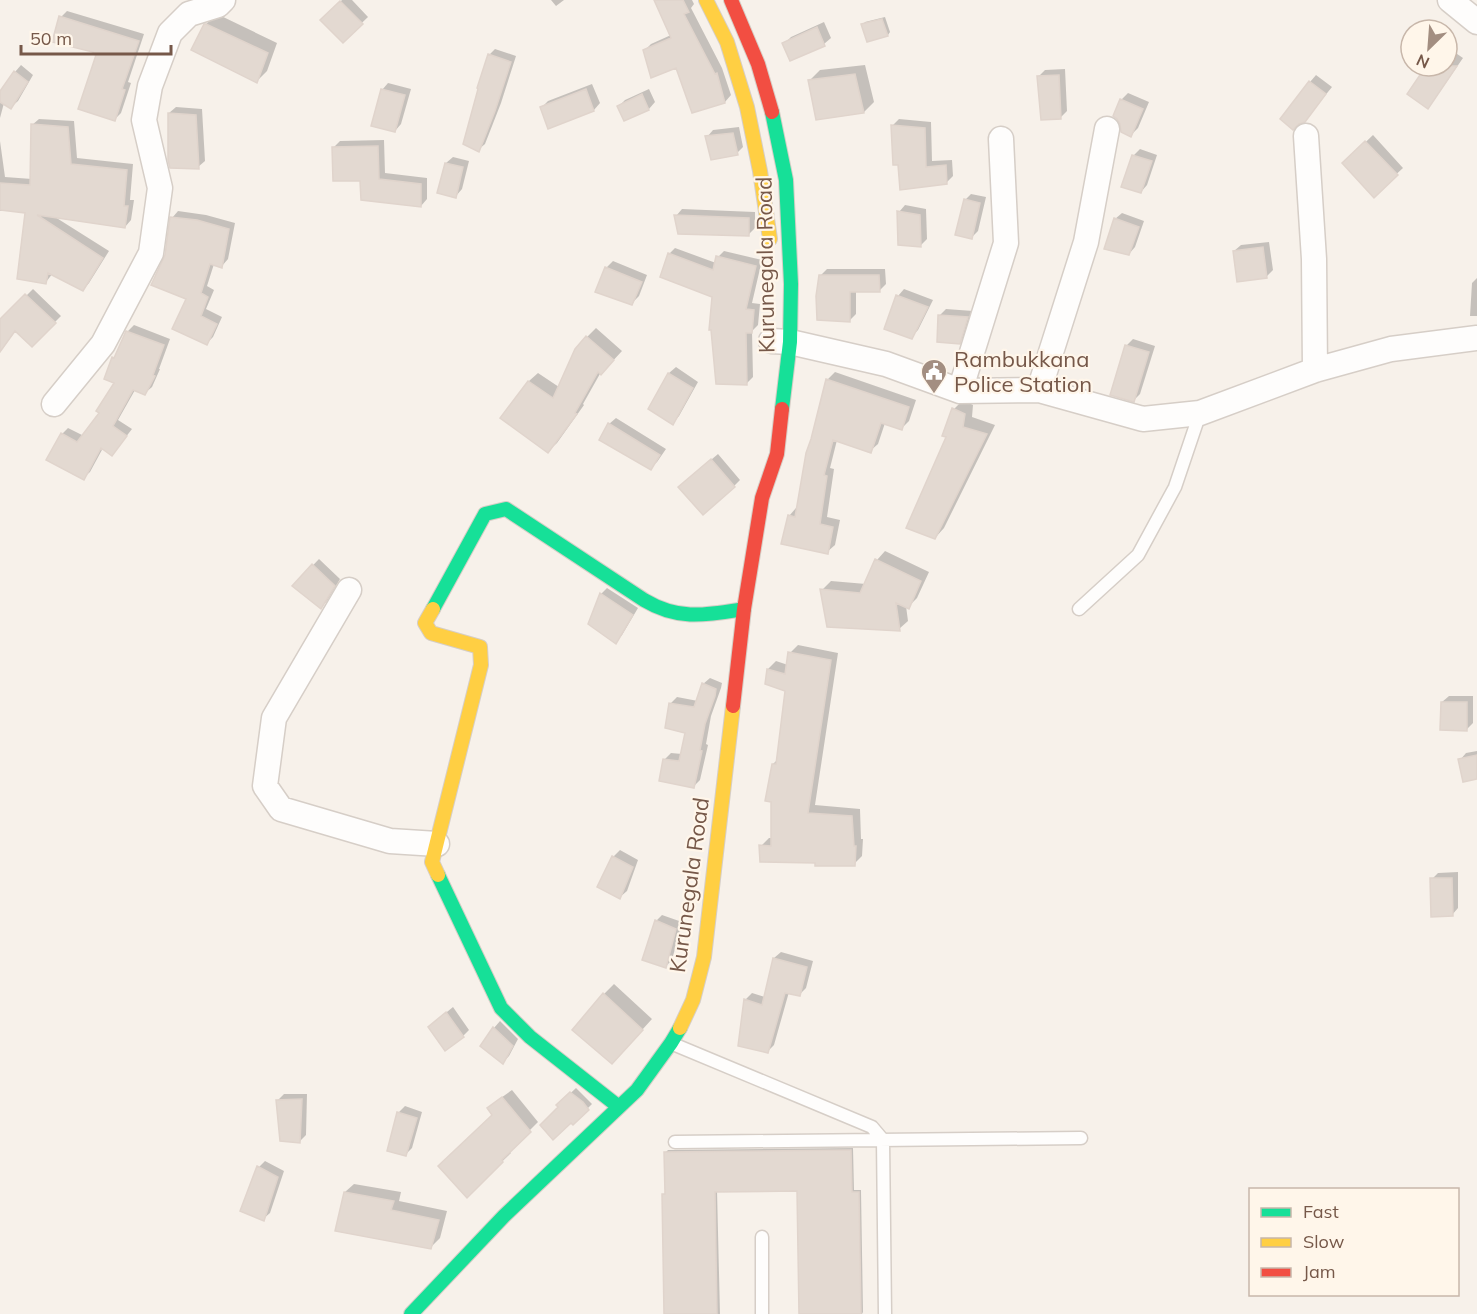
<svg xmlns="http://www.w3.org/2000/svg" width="1477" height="1314" font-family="Mulish,sans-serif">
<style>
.shadow{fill:#0003}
.building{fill:#e3d9d1;stroke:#e0d4cc;stroke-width:1.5}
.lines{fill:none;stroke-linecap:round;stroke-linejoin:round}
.lane-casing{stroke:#d6cec7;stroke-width:15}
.street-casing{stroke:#d6cec7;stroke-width:27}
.fast-casing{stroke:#d6cec6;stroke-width:16}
.slow-casing{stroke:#d6cec6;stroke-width:16}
.jam-casing{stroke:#d6cec6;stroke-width:16}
.lane{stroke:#fefdfc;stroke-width:12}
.street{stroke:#fefdfc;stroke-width:24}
.fast{stroke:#16e098;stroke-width:14}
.slow{stroke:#ffcf43;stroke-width:14}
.jam{stroke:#f24e42;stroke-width:14}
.labels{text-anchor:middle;stroke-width:4.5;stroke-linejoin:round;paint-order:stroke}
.street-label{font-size:22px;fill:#765849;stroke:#fff6ea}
.poi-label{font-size:22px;fill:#765849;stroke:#fff6ea;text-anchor:start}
</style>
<rect width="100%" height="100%" fill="#f7f1ea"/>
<!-- shadow -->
<path class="shadow" d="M342,0H352L368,17L343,41L322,20Z
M551,0H564L556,6Z
M655,0H692L694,4L691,8L722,68L731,95L725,102L677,66L645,50L651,44L671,35Z
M67,11L144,34L128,82L131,83L121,113L114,120L98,54L61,17Z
M217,14L277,43L267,71L257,81L205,25Z
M885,17L890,32L888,35L868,40L863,25L865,22Z
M824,22L831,38L824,44H784L791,37Z
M1447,47L1463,58L1434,100L1428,107V66H1447Z
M495,49L516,56L501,103L485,144L478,150L489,55Z
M21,65L33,75L18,101L11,107L4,103L0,118V94L15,72Z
M865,65L874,102L864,112L810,80L820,70Z
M1065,69L1067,111L1061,117L1038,77L1045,70Z
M1316,75L1332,87L1311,113L1310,82Z
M388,83L411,89L401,124L395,131L382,90Z
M592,84L600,103L594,110L549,127L541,108L548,101Z
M649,89L655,102L649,109L625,119L619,106L625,100Z
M1128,93L1149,102L1138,128L1131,135L1122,123L1121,100Z
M176,107L202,109L205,161L198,167L169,113Z
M39,119L74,121L77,158L133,164L130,200H134L131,220L125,227L55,217L109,251L89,283L83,290L53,273L46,282L27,211H0V141L5,177L32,179V125Z
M899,119L931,122L932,161L952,160L953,176L947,182L901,188L893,125Z
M739,127L743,147L737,153L707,137L713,130Z
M1373,135L1403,168L1374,195L1344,163Z
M384,140L385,173L427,178V199L421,206L361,179L333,148L340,141Z
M1140,149L1157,155L1147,185L1141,192L1133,156Z
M453,157L469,161L462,189L456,196L446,163Z
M971,194L986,197L978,231L972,237L965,200Z
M905,205L926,209L927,239L921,245L899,212Z
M682,209L755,212V228L749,234L676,216Z
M178,211L206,215L235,223L228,259L222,266L214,264L207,286L214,290L206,309L222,317L213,337L207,343L188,298L166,256L172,218Z
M1122,213L1144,221L1135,247L1129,254L1115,219Z
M1269,242L1273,270L1266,277L1234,251L1241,245Z
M675,248L716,263L718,257L724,251L762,260L752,303L760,304L758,325L752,331L753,377L747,383L713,296L669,254Z
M613,261L647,275L639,296L632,303L606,268Z
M827,269H885L886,284L879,291L856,290V314L850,320L820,276Z
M1477,278V316H1470L1472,283Z
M33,289L61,316L32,345L16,330L0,352V322Z
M904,289L933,300L918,330L911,337L898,296Z
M946,309L973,311L966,335L959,342L940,315Z
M134,325L170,339L159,369H160L152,387L145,393L135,390L118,420L132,429L118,447L103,448L90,472L83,478L62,434L68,428L84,436L102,413L116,382L113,358L118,353L127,332Z
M596,328L622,351L610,364L601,372L583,404L584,405L557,443L548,451L502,418L529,381L538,373L559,387L587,337Z
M1133,339L1155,346L1140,394L1134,400L1126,346Z
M676,367L698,382L679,416L673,423L650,408L669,373Z
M835,372L916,400L909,421L901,429L885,423L878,444L870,451L837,440L830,468L834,469L827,517L840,520L835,545L827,552L789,516L796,508L798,509L812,440L828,379Z
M963,400L973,405L972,417L995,425L944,528L935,538L948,436L944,435L954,409Z
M616,418L666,449L657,462L650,468L609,424Z
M718,454L740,480L734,486L686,481Z
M885,551L929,572L917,598L908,607L906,606L908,621L899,629L822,590L831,581L866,584L877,560Z
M319,559L340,579L327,601L321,607L294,585Z
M607,588L638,608L622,635L616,642L601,594Z
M798,645L838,653L815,805L860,809L861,839H863L862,856L854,864L816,862L761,846L769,838H772L773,764L778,759L786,690L768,669L776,661L788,665L790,653Z
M710,678L722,683L721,688L711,716L706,744L708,745L700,780L693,787L665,759L671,753L682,754L686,732L670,704L677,697L698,701L703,684Z
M1449,696H1473V723L1467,729L1442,702Z
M1477,751V778L1460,760L1466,753Z
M620,850L638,860L627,891L620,897L599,887L613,857Z
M1458,872V908L1452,915L1432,879L1438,873Z
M662,915L682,922L672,960L666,966L656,921Z
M781,952L813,961L806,988L800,994L789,992L774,1045L768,1051L739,1045L746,999L752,993L765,997L774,958Z
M614,984L652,1019L622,1052L604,994Z
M453,1007L469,1030L463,1036L436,1021Z
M500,1021L518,1039L509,1056L503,1062L482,1046L494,1028Z
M576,1088L592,1104L573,1123L558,1105Z
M512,1090L538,1122L509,1151L511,1153L467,1195L494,1115L489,1109L498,1100Z
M284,1094H307L306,1135L300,1141L278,1100Z
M405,1106L422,1112L412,1148L406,1154L388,1150L399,1112Z
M853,1148L854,1190H861L863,1312L862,1314H801L798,1189L717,1190L720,1314H666L664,1195L666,1193L665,1153L668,1150Z
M265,1161L284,1171L270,1213L263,1219L259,1167Z
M354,1184L401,1192L399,1201L447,1211L440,1238L431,1247L345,1192Z"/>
<!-- building -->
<path class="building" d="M654,0H683L689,12L684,14L715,74L717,73L725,103L692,113L676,68L651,78L643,50L671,38Z
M340,1L363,24L343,43L320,20Z
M59,16L139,41L122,89L125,90L115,121L78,109L96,55L93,54V52L52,42Z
M882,19L888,36L867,42L861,24Z
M204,24H206L268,53L257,83L191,50Z
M817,27L825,46L790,61L782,43Z
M488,54L511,62L495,111L479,152L463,144L478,89L477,88Z
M1426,66H1457L1428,109L1407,94Z
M14,71L28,82L11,109L0,102V91Z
M855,74L864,113L816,120L808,80Z
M1059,75L1061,119L1041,120L1037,76Z
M1309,81L1326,94L1305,122L1299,124L1293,130L1280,119Z
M381,89L405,95L395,132L371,126Z
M586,89L594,111L548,129L540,107Z
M642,94L649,110L624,121L617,106Z
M1120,99L1143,109L1131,137L1121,132L1120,124L1117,119L1113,116Z
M168,113L196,115L199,169L170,168L168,160Z
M31,124L68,127L71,164L127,170L124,206H128L125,228L37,215L103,258L83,291L48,273L46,284L17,279L25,213L0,210V183L30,185Z
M891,125L925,128L926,167L946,165L947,184L900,190L898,165H893Z
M733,133L738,155L711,160L705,136Z
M1365,141L1398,175L1374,198L1342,163Z
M378,146L379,179L421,184V207L361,200L360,181H333L332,147Z
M1132,155L1152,161L1141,193L1121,187Z
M445,163L463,167L456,198L437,193Z
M964,199L980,203L972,239L955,235Z
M897,211L920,215L921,247L898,245Z
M674,215L749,218V236L678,234Z
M170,217L197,220L229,229L222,268L210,264L201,293L208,297L201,316L217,324L207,345L172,329L186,299L151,285L165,255Z
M1114,218L1139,227L1129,255L1104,249Z
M1263,247L1267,278L1237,282L1233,251Z
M668,253L713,270L716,256L756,266L746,309L754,310L752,333H746L747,385L716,384L711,330H709L712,297L660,277Z
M605,267L642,282L632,305L595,292Z
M819,275H879L880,292H850V322L817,320L816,296Z
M25,294L56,323L32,347L15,331L0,352V319Z
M896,295L928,307L912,339L884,329Z
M938,315L968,317L960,344L937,342Z
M126,331L164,345L153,375L155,376L145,395L133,390L113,426L127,436L112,456L101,448L84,480L46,460L61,433L77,442L99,413L96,411L114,383L104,379L112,357L114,358Z
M586,336L614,360L601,375L598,372L575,413L577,414L548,453L500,418L528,381L553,398L575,349Z
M1125,345L1149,352L1134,402L1110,395Z
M668,373L693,388L673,425L648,409Z
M826,379L909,407L902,430L881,423L871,453L833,440L824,475L827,476L820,524L833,527L828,554L781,544L788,515L795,517L806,453L811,439Z
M952,408L965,414L963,427L987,434L935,539L906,528L946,437L942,436Z
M608,423L660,455L651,470L599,440Z
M711,459L735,487L703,515L678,487Z
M875,559L921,581L909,609L896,603L900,631L827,627L820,589L860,593Z
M312,564L335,586L321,609L292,586Z
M600,593L633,615L616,644L588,624Z
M788,652L831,660L808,813L852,816L854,846H856L855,866H815V863L760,862L759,845L771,846V802L765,801L772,764H776L785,691L765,684L767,669L785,674Z
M702,683L716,689L715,696L705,724L700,750L702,751L694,788L659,781L663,759L679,761L685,733L665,728L669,703L694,707Z
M1441,702H1467V731L1440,730Z
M1477,755V779L1463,782L1458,759Z
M612,856L633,867L620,899L597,887Z
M1430,878H1452L1453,916L1431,917Z
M655,920L676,929L666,968L642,960Z
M773,958L807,967L800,996L785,993L768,1053L738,1046L744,999L762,1005Z
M603,993L643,1030L612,1064L572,1030Z
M446,1012L464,1037L445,1051L428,1027Z
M493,1027L513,1046L503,1064L480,1046Z
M570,1092L583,1102L589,1110L573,1125L571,1123L553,1140L540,1125L558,1107L556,1105Z
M502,1097L531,1132L502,1160L503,1162L467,1198L438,1166L492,1115L487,1108Z
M302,1099L300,1143L280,1141L276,1100Z
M397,1112L417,1118L406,1156L387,1151Z
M851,1150L852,1192H859L861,1314H799L797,1191L715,1192L717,1314H664L662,1194H665L664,1152Z
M257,1166L278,1177L264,1221L240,1211Z
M344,1192L394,1201L391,1210L439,1220L431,1249L335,1231Z"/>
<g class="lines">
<defs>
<path id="lane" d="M1079,609L1138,555L1175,487L1200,413
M673,1044L872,1127L883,1140L885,1314
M675,1142L1081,1138
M762,1314V1237"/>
<path id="street" d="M1450,0L1477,22
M1306,136L1314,259L1315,370
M771,341L790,342L886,364L960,391L1039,390L1143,419L1200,413L1315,370L1391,349L1477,338
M1039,390L1086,242L1107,129
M960,391L1006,243L1001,139
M54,404L103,344L151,253L160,188L144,120L150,86L170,33L189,14L218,5L223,0
M349,590L274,718L265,786L281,809L390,841L437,844"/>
<path id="fast" d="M772,112L786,180L791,284L790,342L782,409
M433,609L485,514L506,509L644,600C679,621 706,615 744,609
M438,875L501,1008L530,1037L619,1107
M411,1314L504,1216L637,1090L671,1043L680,1028"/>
<path id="slow" d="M706,0L727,42L747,107L760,171L770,239
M433,609L425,623L431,633L480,647L481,665L432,862L438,875
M680,1028L693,1000L704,957L733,706"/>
<path id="jam" d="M731,0L758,64L772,112
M733,706L744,609L762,498L777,454L782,409"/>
</defs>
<!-- lane casing -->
<use href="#lane" class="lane-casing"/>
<!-- street casing -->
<use href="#street" class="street-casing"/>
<!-- fast casing -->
<use href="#fast" class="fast-casing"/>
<!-- slow casing -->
<use href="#slow" class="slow-casing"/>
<!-- jam casing -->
<use href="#jam" class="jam-casing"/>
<!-- lane -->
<use href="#lane" class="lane"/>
<!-- street -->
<use href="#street" class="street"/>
<!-- fast -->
<use href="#fast" class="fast"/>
<!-- slow -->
<use href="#slow" class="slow"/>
<!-- jam -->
<use href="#jam" class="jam"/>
</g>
<!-- icons -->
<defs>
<symbol id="civic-pin" viewBox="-11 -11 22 30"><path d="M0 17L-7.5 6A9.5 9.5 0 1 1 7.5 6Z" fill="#a38e81" stroke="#fff6ea"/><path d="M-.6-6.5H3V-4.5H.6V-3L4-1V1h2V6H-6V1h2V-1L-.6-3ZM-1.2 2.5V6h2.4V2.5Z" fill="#fff"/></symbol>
</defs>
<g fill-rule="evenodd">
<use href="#civic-pin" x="919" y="357" width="30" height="40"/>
</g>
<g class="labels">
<!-- street labels -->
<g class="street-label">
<text transform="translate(765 265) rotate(-91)" y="8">Kurunegala Road</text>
<text transform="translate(689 885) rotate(-82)" y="8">Kurunegala Road</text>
</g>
<!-- poi labels -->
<g class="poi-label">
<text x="954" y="367">Rambukkana<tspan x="954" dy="25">Police Station</tspan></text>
</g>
</g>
<!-- legend -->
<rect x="1249" y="1188" width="210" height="108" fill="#fff6ea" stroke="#c8b7aa" stroke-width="1.5"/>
<rect x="1261" y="1208" width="30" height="9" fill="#16e098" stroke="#c8b7aa" stroke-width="1.5"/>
<text x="1303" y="1218" font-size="18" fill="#765849">Fast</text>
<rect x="1261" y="1238" width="30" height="9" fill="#ffcf43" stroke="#c8b7aa" stroke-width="1.5"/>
<text x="1303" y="1248" font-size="18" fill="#765849">Slow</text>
<rect x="1261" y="1268" width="30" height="9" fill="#f24e42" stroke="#c8b7aa" stroke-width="1.5"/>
<text x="1303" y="1278" font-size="18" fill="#765849">Jam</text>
<!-- north arrow -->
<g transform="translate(1429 48) rotate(205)"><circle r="28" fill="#fff6ea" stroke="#c8b7aa" stroke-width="1.5"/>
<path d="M0-4.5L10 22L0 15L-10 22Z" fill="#a38e81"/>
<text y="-9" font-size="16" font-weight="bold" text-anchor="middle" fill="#765849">N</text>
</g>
<!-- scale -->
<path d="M21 45v9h150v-9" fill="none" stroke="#765849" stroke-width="3"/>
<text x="30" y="45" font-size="18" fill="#765849" stroke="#fff6ea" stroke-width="4.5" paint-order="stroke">50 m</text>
</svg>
